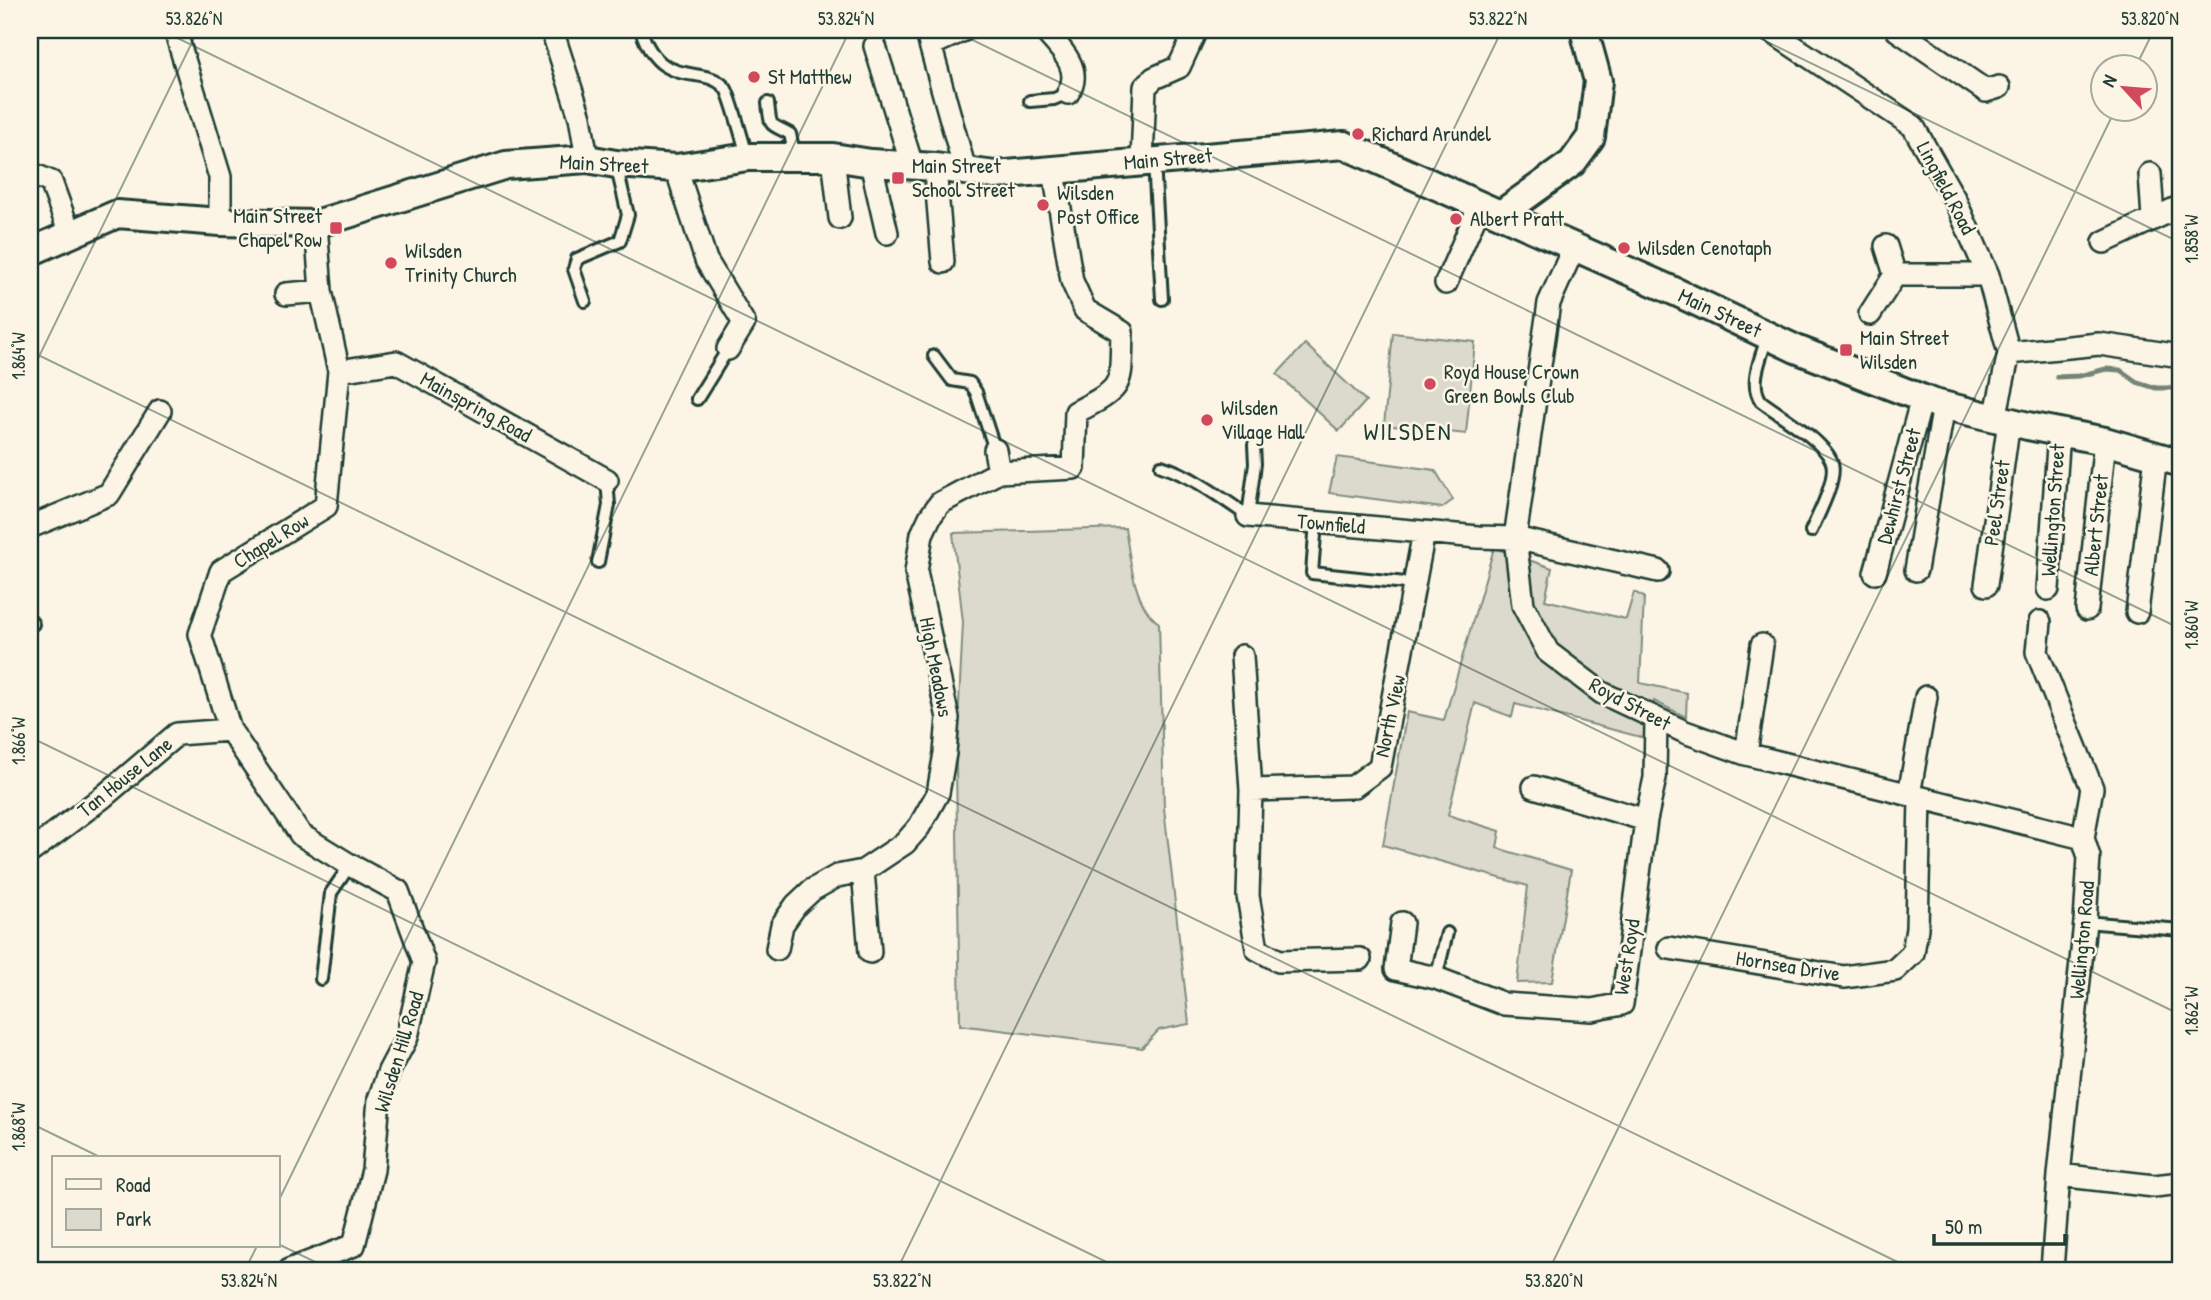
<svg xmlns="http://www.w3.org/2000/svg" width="2211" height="1300" font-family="'Patrick Hand',sans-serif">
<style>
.green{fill:#dcdacc;stroke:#7e8c80;stroke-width:2}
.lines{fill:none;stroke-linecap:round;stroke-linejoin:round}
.stream{stroke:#758479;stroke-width:5}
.service-casing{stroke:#1f3d34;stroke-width:16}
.minor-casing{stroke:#1f3d34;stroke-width:26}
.tertiary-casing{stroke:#1f3d34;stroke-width:32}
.service{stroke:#fcf5e5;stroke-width:10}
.minor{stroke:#fcf5e5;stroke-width:21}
.tertiary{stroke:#fcf5e5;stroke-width:26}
.ticks{fill:none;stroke:#1f3d34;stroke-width:2;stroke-opacity:0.45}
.poi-dot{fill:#d1495b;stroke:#fcf5e5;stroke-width:2.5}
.labels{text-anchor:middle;stroke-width:5;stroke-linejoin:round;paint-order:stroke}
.poi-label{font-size:21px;fill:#1f3d34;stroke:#fcf5e5;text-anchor:start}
.street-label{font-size:21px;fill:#1f3d34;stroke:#fcf5e5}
.quarter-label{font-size:24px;letter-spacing:2px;fill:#1f3d34;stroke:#fcf5e5}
.neatline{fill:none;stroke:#1f3d34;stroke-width:2.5}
.ticks-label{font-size:18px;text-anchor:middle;fill:#1f3d34}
</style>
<rect width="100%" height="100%" fill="#fcf5e5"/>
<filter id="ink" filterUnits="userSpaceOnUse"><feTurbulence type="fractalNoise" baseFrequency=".0143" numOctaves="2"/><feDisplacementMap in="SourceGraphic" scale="14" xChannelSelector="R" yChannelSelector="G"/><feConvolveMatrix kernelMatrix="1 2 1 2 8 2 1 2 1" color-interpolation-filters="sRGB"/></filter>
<g filter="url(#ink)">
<!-- green -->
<path class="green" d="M1393,333L1475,342L1466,434L1384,425Z
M1305,344L1366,401L1339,431L1277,374Z
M1337,457L1435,470L1453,500L1442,508L1329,493Z
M1125,528C1130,556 1133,606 1159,623L1164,808L1189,1024L1159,1030L1142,1048L960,1025L956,765L963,622L953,533Z
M1494,548L1552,568L1545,600L1626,619L1634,592L1644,597L1640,683L1687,693L1686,717L1654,701L1648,739L1515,704L1512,717L1475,703L1448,815L1500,831L1497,848L1571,870L1552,982L1517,983L1528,886L1383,845L1407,712L1444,720Z"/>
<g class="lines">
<!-- stream -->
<path class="stream" d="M2057,377L2079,376L2106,369L2120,370L2137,382L2156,388H2181"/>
<defs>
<path id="service" d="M641,30C661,93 706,62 726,89C732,99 743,144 748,157
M1030,101L1054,99L1068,93
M768,103C771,130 769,122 790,134L795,157
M1154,161L1162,299
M585,301L574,269L577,259L620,241L628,215L616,164
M1768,335C1762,355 1748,383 1761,401C1779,415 1826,442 1832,463C1837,480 1818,515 1811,531
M934,356L952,380L970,383L976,392L995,450
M697,399L728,349
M1161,466C1193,476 1220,497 1248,516L1255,464L1254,445
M1316,522L1312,573L1415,584
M598,562L609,505L607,480
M30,620L33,624
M2085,922L2181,930
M1436,978L1447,933
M321,979L331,893L350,865"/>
<path id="minor" d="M175,30L220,177V222
M552,30L580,117L587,159
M926,30L965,170
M1044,30C1059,47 1084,69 1068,93
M1769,30L1913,126L1955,200L1988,275L2009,353L1995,418
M1897,30L1986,91L1999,87
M931,45L964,30
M875,46L912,165
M833,157L840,218
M1142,161L1145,87L1154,78L1179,67L1196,30
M871,163L887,233
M935,167L943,262
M676,168L706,260L744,323L728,349
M30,173L51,182L70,234
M2150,174L2153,218
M2104,242L2181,206
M1886,246L1895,275H1988
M1574,247L1549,303L1515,538L1523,605L1548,652L1602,693L1685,732L1746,754L2083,838
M1446,283L1480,205
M286,294L321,291
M1870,314L1895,275
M2009,353L2099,344L2181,356
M339,371L396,362L607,480
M995,450L999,472
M1248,516L1478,537L1515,538L1658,571
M30,527L109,494L160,411
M1916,570L1944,405
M1875,573L1922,398
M1986,585L2009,421
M2048,589L2059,432
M2087,609L2105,441
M2137,612L2156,456
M2040,622L2037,652L2092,788L2083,838L2089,857L2085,922L2059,1175L2052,1270
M1242,656L1251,790L1248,896L1257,949L1279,961L1360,959
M1746,754L1762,645
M1534,787L1646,820
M1251,790L1353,787L1380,767L1424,532
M1909,795L1926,697
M30,852L103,797L177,734L230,730
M863,871L870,952
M1402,923L1396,969L1436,978L1504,1004L1592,1010L1622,1004L1646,820L1655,778L1656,720
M1669,948L1844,977L1895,970L1913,953L1917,928L1920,798
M777,949L782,925L796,905L812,890L837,876L863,871L905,843L919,827L938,793L945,753L948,718L916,572L922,534L930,517L940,503L999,472L1074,468L1076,412C1127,386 1120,386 1122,332L1085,310L1072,281L1054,172
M2059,1175L2154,1186L2181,1183
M289,1270L354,1245L373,1170L379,1099L389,1071L407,1037L424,962L398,891L350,865L301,835L230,730L200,634L221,571L326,506L339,371L321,291L316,224"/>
<path id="tertiary" d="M1501,214L1572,163L1591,137L1598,81L1584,30
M30,252L117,214L220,222L316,224L506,165L587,159L616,164L676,168L748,157H833L871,163L935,167L995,175L1344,145L1676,292L1796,349L1934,403L2028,426L2105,441L2181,463"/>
</defs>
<!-- service casing -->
<use href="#service" class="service-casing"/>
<!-- minor casing -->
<use href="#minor" class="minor-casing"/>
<!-- tertiary casing -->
<use href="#tertiary" class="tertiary-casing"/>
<!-- service -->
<use href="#service" class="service"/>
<!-- minor -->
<use href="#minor" class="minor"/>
<!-- tertiary -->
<use href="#tertiary" class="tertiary"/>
</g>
</g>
<!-- ticks -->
<path class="ticks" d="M161,30L2181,1015M952,30L2181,629M1743,30L2181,243M2136,66L2154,30M30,351L1914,1270M30,375L198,30M30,737L1123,1270M30,1123L102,1158M278,1202L850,30M278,1244L332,1270M245,1270L257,1246M897,1270L1502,30M1549,1270L2116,108"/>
<!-- markers -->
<g class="poi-dot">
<circle cx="754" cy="77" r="7"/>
<circle cx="1358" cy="134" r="7"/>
<rect x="891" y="171" width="14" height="14" rx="3.5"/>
<circle cx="1043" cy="205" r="7"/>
<circle cx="1456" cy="219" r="7"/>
<rect x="329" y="221" width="14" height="14" rx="3.5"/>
<circle cx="1624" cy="248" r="7"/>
<circle cx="391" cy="263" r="7"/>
<rect x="1839" y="343" width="14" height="14" rx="3.5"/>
<circle cx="1430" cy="384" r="7"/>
<circle cx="1207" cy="420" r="7"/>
</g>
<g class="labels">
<!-- poi labels -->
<g class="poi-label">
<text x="768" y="84">St Matthew</text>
<text x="1372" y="141">Richard Arundel</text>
<text x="912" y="173">Main Street<tspan x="912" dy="24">School Street</tspan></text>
<text x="1057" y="200">Wilsden<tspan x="1057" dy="24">Post Office</tspan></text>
<text x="322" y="223" text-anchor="end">Main Street<tspan x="322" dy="24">Chapel Row</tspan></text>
<text x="1470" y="226">Albert Pratt</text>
<text x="1638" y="255">Wilsden Cenotaph</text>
<text x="405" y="258">Wilsden<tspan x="405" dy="24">Trinity Church</tspan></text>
<text x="1860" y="345">Main Street<tspan x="1860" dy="24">Wilsden</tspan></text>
<text x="1444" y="379">Royd House Crown<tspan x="1444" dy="24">Green Bowls Club</tspan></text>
<text x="1221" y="415">Wilsden<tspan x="1221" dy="24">Village Hall</tspan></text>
</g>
<!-- street labels -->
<g class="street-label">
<text transform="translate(1168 159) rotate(-5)" y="7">Main Street</text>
<text transform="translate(604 164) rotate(3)" y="7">Main Street</text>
<text transform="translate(1946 188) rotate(62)" y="7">Lingfield Road</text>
<text transform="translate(1720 313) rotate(25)" y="7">Main Street</text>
<text transform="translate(476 407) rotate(29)" y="7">Mainspring Road</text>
<text transform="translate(1899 486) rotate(-75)" y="7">Dewhirst Street</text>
<text transform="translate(1997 503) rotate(-82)" y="7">Peel Street</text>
<text transform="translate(2053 510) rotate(-86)" y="7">Wellington Street</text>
<text transform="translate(1331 524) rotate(5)" y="7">Townfield</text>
<text transform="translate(2096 525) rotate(-84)" y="7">Albert Street</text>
<text transform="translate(271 541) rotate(-32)" y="7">Chapel Row</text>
<text transform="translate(936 667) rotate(79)" y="7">High Meadows</text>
<text transform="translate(1630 704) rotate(28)" y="7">Royd Street</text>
<text transform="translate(1390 716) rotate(-78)" y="7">North View</text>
<text transform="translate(125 777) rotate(-39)" y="7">Tan House Lane</text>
<text transform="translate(2082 940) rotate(-85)" y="7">Wellington Road</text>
<text transform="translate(1627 957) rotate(-81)" y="7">West Royd</text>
<text transform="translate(1788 966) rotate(9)" y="7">Hornsea Drive</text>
<text transform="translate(399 1052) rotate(-73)" y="7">Wilsden Hill Road</text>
</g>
<!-- quarter labels -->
<g class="quarter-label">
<text x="1408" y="440">WILSDEN</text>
</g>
</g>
<!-- margin -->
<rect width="2211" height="1300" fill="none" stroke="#fcf5e5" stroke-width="77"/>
<!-- legend -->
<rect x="52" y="1156" width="228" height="91" fill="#fcf5e5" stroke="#a4ab9e" stroke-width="2"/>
<rect x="66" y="1179" width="35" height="10" fill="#fcf5e5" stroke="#a4ab9e" stroke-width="2"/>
<text x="116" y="1192" font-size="21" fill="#1f3d34">Road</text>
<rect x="66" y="1209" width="35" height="21" fill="#dcdacc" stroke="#a4ab9e" stroke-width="2"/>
<text x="116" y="1226" font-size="21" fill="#1f3d34">Park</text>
<!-- north arrow -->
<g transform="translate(2124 88) rotate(296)"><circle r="33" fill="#fcf5e5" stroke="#a4ab9e" stroke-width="2"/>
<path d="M0-5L12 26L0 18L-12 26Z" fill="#d1495b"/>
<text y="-10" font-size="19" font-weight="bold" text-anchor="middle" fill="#1f3d34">N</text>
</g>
<!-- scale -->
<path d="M1934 1234v10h131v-10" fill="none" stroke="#1f3d34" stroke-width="3.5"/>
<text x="1945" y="1234" font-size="21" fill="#1f3d34" stroke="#fcf5e5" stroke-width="5" paint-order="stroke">50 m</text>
<rect x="38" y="38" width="2134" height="1224" class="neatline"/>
<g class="ticks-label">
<text x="194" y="25">53.826°N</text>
<text x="846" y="25">53.824°N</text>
<text x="1498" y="25">53.822°N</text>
<text x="2150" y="25">53.820°N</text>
<text transform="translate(2192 239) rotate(-90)" y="6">1.858°W</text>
<text transform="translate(19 356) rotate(-90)" y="6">1.864°W</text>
<text transform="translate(2192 625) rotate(-90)" y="6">1.860°W</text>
<text transform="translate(19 741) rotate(-90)" y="6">1.866°W</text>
<text transform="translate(2192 1011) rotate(-90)" y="6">1.862°W</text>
<text transform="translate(19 1127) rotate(-90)" y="6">1.868°W</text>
<text x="249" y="1287">53.824°N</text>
<text x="902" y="1287">53.822°N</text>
<text x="1554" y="1287">53.820°N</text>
</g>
</svg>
